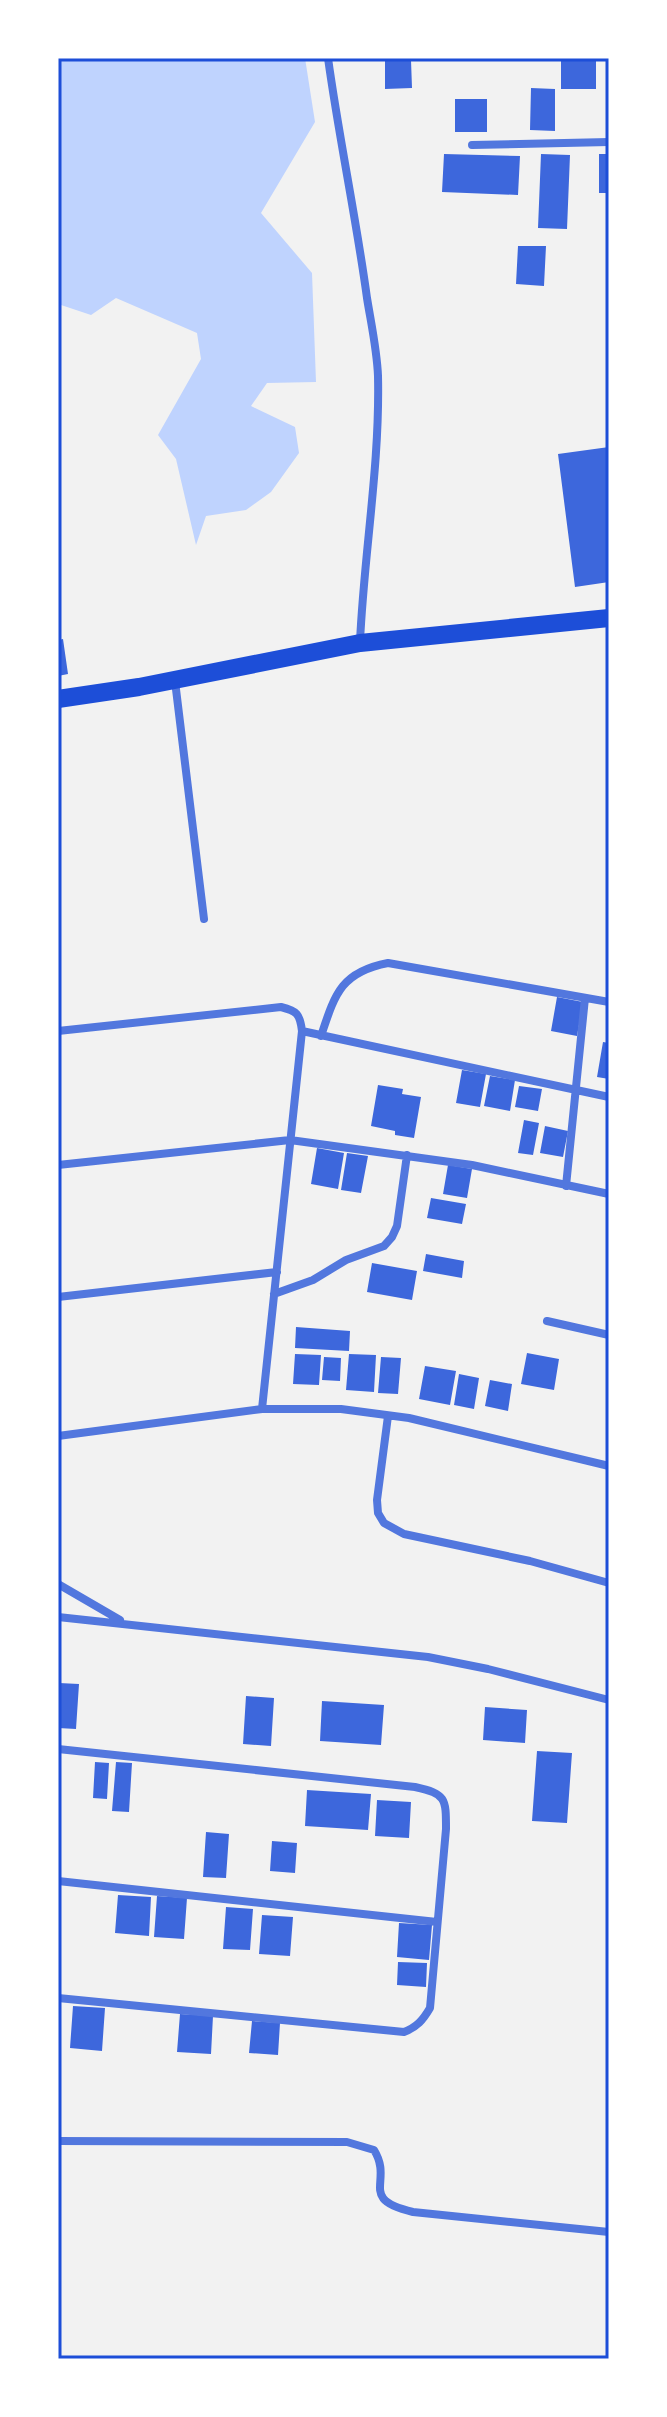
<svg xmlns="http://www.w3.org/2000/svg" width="667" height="2417" font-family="'Source Sans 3',sans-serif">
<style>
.water{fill:#bfd3fe}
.building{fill:#3d67dc}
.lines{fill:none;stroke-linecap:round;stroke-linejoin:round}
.minor{stroke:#5277de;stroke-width:8}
.primary{stroke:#1d4ed8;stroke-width:18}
.neatline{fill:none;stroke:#1d4ed8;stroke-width:3}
</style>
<rect width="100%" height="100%" fill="#f2f2f2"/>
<!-- water -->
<path class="water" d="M58,58H305L315,122L261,213L312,273L316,382L267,383L251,406L295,427L299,453L271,492L246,510L206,516L196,545L176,459L158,435L201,359L197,333L116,298L91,315L58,304Z"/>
<!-- building -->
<path class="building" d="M561,58H596V89H561Z
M385,60H411L412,88L385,89Z
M531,88L555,89V131L530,130Z
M455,99H487V132H455Z
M444,154L520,156L518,195L442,192Z
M541,154L570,155L567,229L538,228Z
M599,154H609V193H599Z
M518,246H546L544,286L516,284Z
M609,447V582L575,587L558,454Z
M63,639L68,674L58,676V640Z
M557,997L583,1002L577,1036L551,1031Z
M603,1042L609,1043V1079L597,1077Z
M462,1070L486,1074L480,1107L456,1103Z
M490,1076L515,1080L510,1111L484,1106Z
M378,1085L403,1089L402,1094L421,1097L414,1138L395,1135V1131L371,1126Z
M519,1086L542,1089L538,1111L515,1107Z
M524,1120L539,1123L533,1155L518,1153Z
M545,1126L568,1131L563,1157L540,1153Z
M317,1148L344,1153L338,1189L311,1184Z
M347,1153L368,1156L361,1193L341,1190Z
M448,1165L472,1169L467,1198L443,1194Z
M431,1198L466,1204L462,1224L427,1218Z
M426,1254L464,1261L462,1278L423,1271Z
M372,1263L417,1271L412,1300L367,1292Z
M296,1327L350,1331L349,1351L295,1348Z
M527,1353L559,1359L554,1390L521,1384Z
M295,1354L321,1355L319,1385L293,1384Z
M349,1354L376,1355L374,1392L346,1390Z
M324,1357L341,1358L340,1381L322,1380Z
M381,1357L401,1358L398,1394L378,1393Z
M425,1366L456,1371L450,1405L419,1399Z
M459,1374L479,1378L474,1409L454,1405Z
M490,1380L512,1384L508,1411L485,1406Z
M59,1683L79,1684L76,1729L58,1728Z
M246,1696L274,1698L271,1746L243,1744Z
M322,1701L384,1705L381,1745L320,1741Z
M485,1707L527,1710L525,1743L483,1740Z
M537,1751L572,1753L567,1823L532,1821Z
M95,1762L109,1763L107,1799L93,1798Z
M116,1762L132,1763L129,1812L112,1811Z
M307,1790L371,1794L368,1830L305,1826Z
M377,1800L411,1802L409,1838L375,1836Z
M206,1832L229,1834L226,1878L203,1877Z
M272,1841L297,1843L295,1873L270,1871Z
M118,1895L151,1897L149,1936L115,1933Z
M157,1896L187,1898L184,1939L154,1937Z
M226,1907L253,1909L250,1950L223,1949Z
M262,1915L293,1917L290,1956L259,1954Z
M399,1923L432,1925L429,1960L397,1957Z
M398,1962L427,1963L426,1987L397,1985Z
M73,2006L105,2008L102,2051L70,2048Z
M180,2014L213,2016L211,2054L177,2052Z
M252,2021L280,2023L278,2055L249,2053Z"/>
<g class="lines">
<!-- minor -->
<path class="minor" d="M328,58C339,138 356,217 367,298C371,323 377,350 378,376C380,465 364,553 360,642
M472,145L609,142
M175,681L204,919
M58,1031L281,1007C297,1011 300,1014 302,1031L262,1409
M302,1031L609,1097
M321,1036C335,994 341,972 388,963L609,1002
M58,1165L290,1140L472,1165L609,1194
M566,1186L585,998
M274,1294L313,1280L346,1260L384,1246L392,1237L397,1226L407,1155
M58,1297L277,1272
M547,1321L609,1335
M388,1416L377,1500L378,1513L384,1523L404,1534L530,1561L609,1583
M58,1436L262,1409H341L409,1418L609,1466
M58,1584L120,1620
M58,1617L428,1657L488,1669L609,1700
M58,1749L415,1787C446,1794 446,1798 446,1829L430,2008C423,2020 417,2027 404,2032L58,1998
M58,1881L437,1922
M58,2141L347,2142L374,2150C394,2182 357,2199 413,2212L609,2232"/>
<!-- primary -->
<path class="primary" d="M58,699L139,687L360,643L609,618"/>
</g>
<!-- border -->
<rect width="667" height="2417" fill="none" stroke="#ffffff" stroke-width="120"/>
<rect x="60" y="60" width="547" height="2297" class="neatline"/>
</svg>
